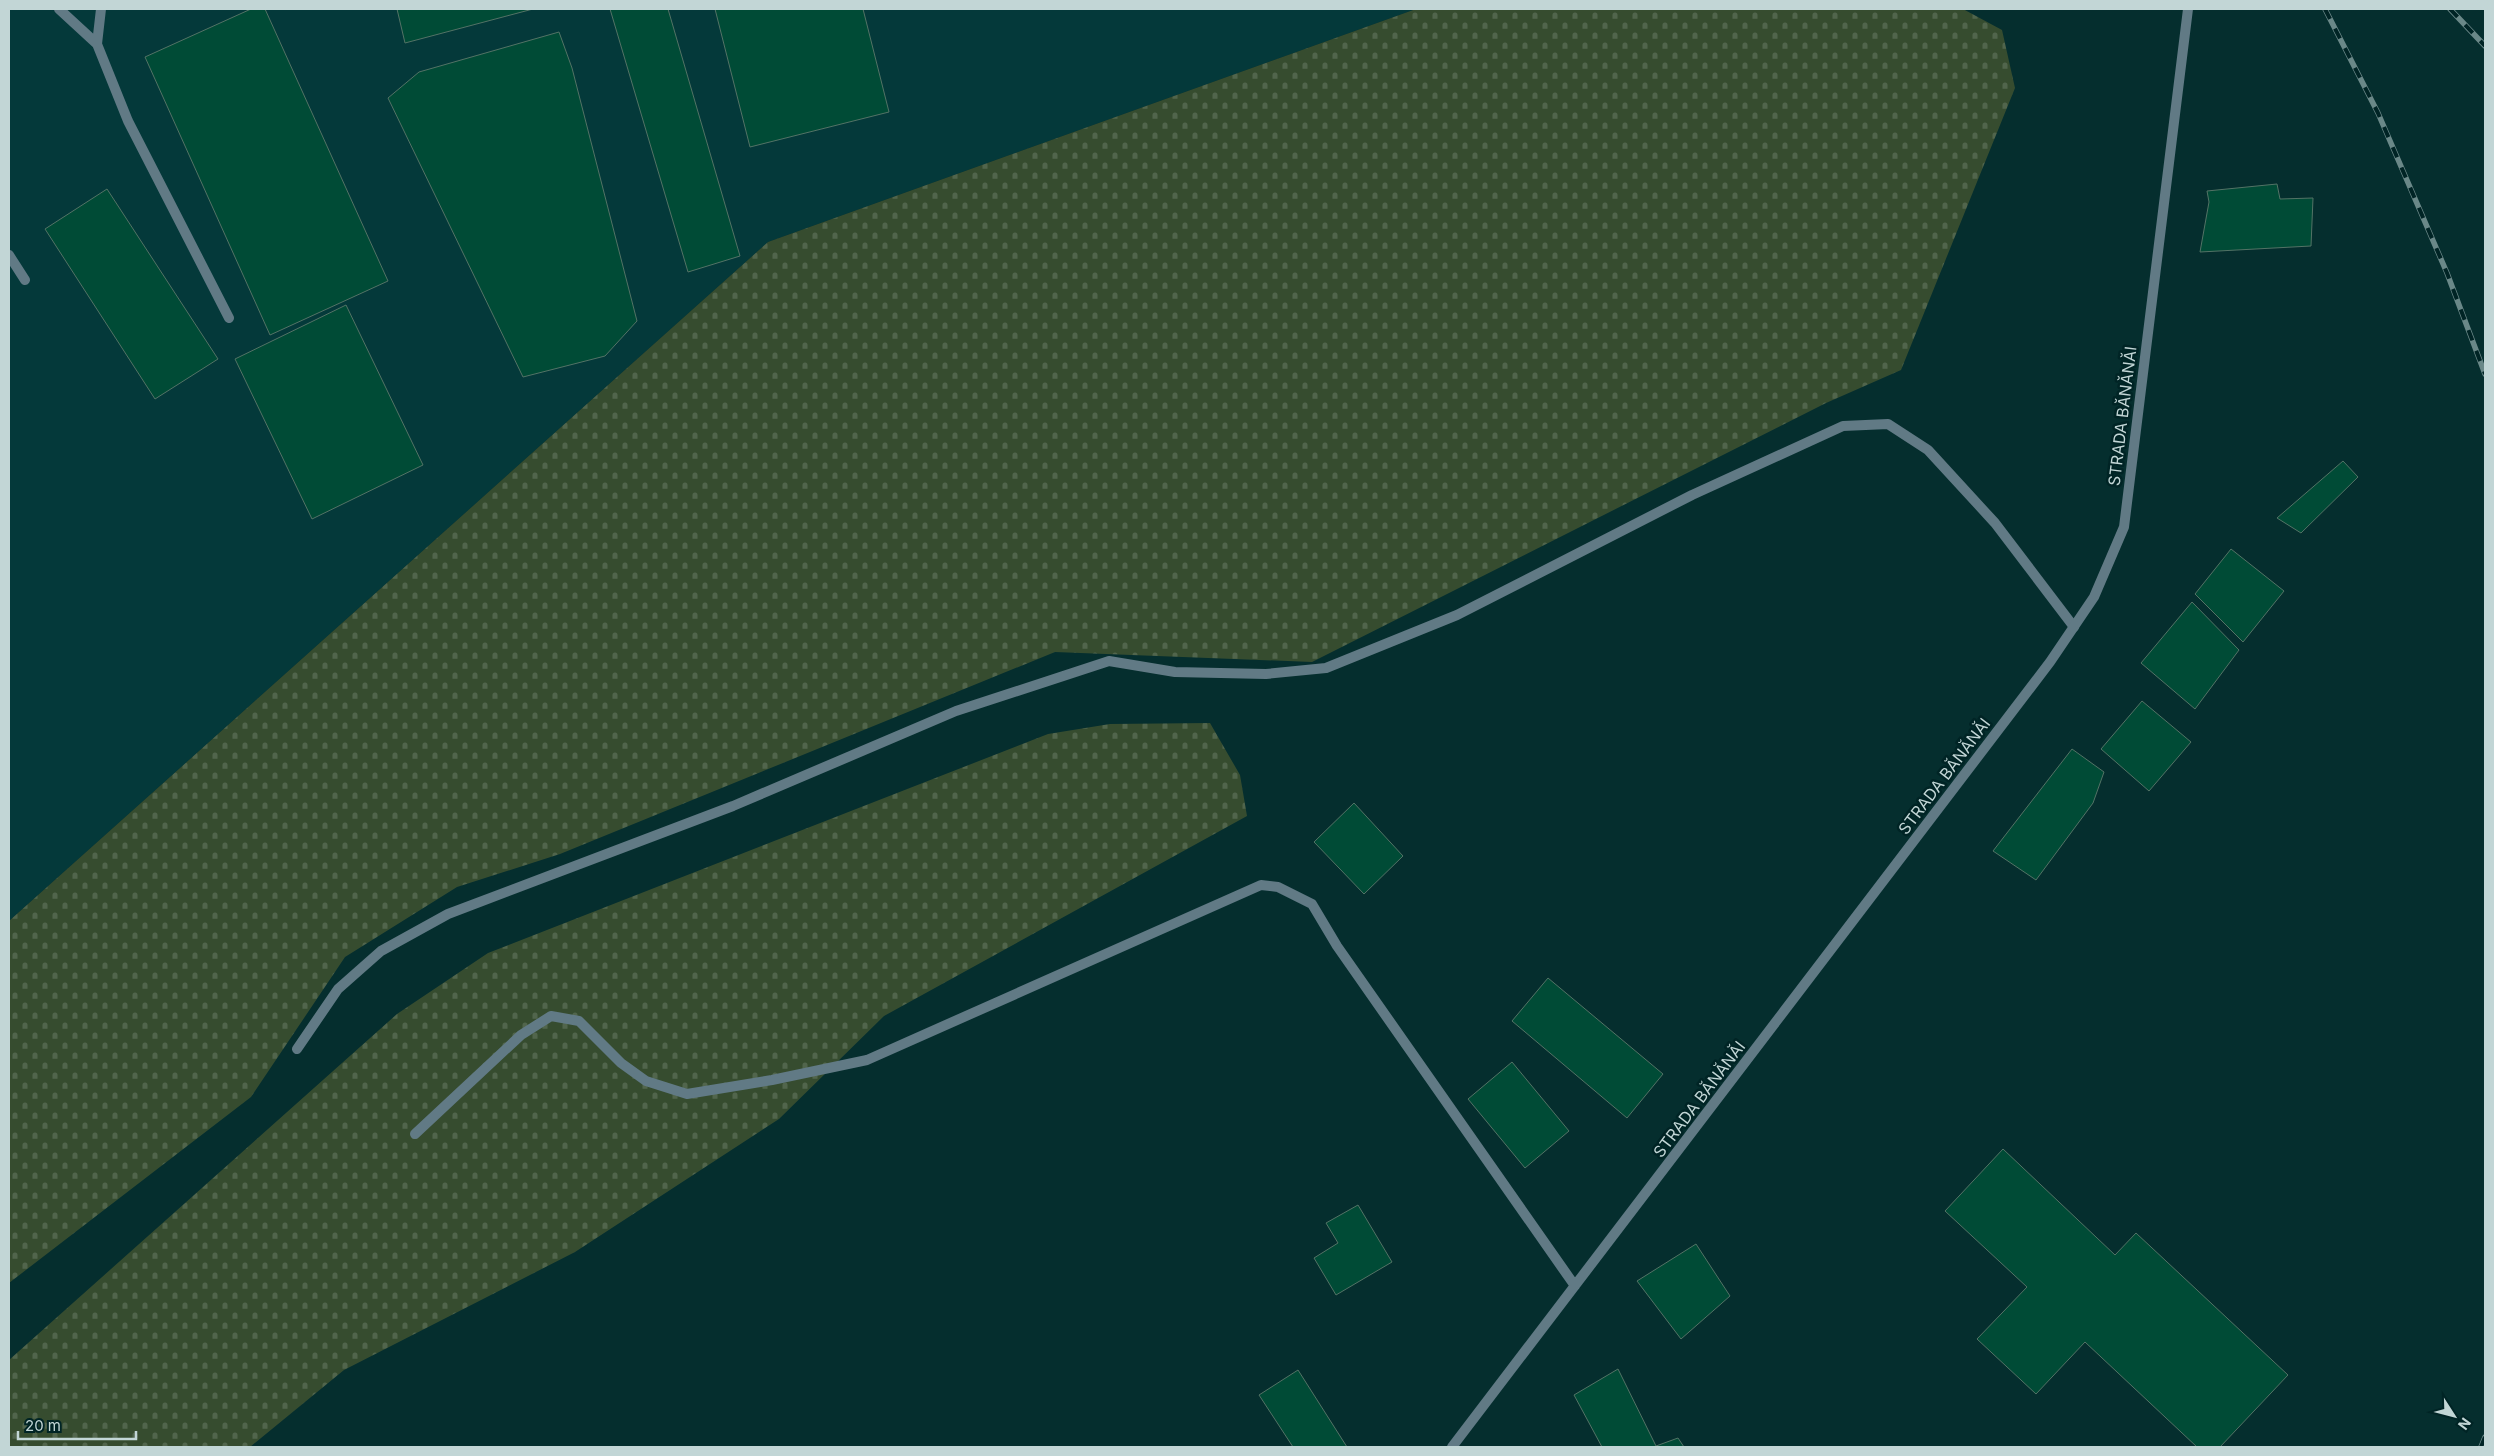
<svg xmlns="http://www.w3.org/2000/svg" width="2494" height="1456" font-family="Inter,sans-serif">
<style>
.built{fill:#04393a}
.cemetery{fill:url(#cemetery-stones)}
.building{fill:#004b36;stroke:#537366}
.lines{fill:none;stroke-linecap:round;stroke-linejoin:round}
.lane{stroke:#617a85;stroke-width:10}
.street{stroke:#617a85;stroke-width:10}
.rail-casing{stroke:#6a8888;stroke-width:5.5}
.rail{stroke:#002425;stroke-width:4;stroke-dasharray:11;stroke-linecap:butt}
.labels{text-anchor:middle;stroke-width:5;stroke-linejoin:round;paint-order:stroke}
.street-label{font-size:16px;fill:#c2d6d6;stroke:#002425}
</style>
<defs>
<pattern id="cemetery-stones" width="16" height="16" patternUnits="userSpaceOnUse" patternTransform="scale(1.25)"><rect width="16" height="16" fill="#364c2f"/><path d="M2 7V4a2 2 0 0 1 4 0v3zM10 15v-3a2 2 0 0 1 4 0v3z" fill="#51654c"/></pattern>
</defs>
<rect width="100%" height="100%" fill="#052e2e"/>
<!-- built -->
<path class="built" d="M9,9H1416L768,242L9,921Z"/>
<!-- cemetery -->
<path class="cemetery" d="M1416,9H1963L2002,30L2015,88L1901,370L1826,403L1312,662L1055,652L560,854L457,887L345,957L251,1097L9,1283V921L768,242Z
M1210,723L1240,775L1247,816L884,1016L779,1119L575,1252L344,1370L250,1447H9V1360L397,1014L488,953L1048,734L1110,724Z"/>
<!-- building -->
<path class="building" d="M251,9H265L388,281L270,335L145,57Z
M397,9H533L405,43Z
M610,9H668L740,256L688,272Z
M715,9H863L889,112L750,147Z
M559,32L572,68L637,321L605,356L523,377L388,98L419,72Z
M2277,184L2280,199L2313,198L2311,246L2200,252L2209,202L2207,191Z
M107,189L218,359L155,399L45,229Z
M346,305L423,465L312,519L235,359Z
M2343,461L2358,477L2301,533L2277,518Z
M2231,549L2284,591L2243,642L2195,594Z
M2192,602L2239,650L2195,709L2141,663Z
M2142,701L2191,742L2149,791L2101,749Z
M2072,749L2104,772L2093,803L2036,880L1993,851Z
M1354,803L1403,856L1364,894L1314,842Z
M1548,978L1663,1074L1627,1118L1512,1021Z
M1512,1062L1569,1131L1525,1168L1468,1099Z
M2003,1149L2115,1255L2136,1233L2288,1375L2220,1447H2197L2085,1342L2036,1394L1977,1339L2027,1287L1945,1211Z
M1358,1205L1392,1262L1336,1295L1314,1258L1338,1243L1326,1223Z
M1696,1244L1730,1296L1681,1339L1637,1281Z
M1618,1369L1656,1446L1678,1438L1684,1447H1602L1574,1395Z
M1298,1370L1347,1447H1293L1259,1395Z"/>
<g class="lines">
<!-- lane -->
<path class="lane" d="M59,9L97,44L128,121L229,318
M97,44L101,9
M9,255L25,280
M297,1049L338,989L381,951L448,914L733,806L956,711L1109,661L1175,672L1266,674L1326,668L1457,615L1692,495L1843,426L1888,424L1928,450L1995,523L2074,627"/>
<!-- street -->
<path class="street" d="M415,1134L521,1035L551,1016L579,1021L621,1063L646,1081L687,1094L772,1080L867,1060L1261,885L1278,887L1312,904L1337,946L1575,1286
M1452,1447L2050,662L2094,597L2124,527L2188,9"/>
<defs>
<path id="rail" d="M2325,9L2378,113L2447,273L2485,374
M2450,9L2485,46
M2481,1447L2485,1437"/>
</defs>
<!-- rail casing -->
<use href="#rail" class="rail-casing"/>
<!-- rail -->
<use href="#rail" class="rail"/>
</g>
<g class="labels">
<!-- street labels -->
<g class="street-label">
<text transform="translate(2122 416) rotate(-83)" y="6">STRADA BĂNĂNĂI</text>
<text transform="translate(1944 776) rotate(-53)" y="6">STRADA BĂNĂNĂI</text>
<text transform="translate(1699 1099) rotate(-53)" y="6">STRADA BĂNĂNĂI</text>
</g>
</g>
<!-- border -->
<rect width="2494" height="1456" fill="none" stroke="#c2d6d6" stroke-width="20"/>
<!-- north arrow -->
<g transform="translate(2454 1416) rotate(126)" stroke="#002425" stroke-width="4" paint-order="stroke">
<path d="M0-4L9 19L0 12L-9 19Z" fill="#c2d6d6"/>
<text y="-8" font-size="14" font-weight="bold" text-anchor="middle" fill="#c2d6d6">N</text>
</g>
<!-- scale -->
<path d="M18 1431v8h118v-8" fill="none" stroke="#c2d6d6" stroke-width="2.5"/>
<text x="25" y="1431" font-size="15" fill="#c2d6d6" stroke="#002425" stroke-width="4" paint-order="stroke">20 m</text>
</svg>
